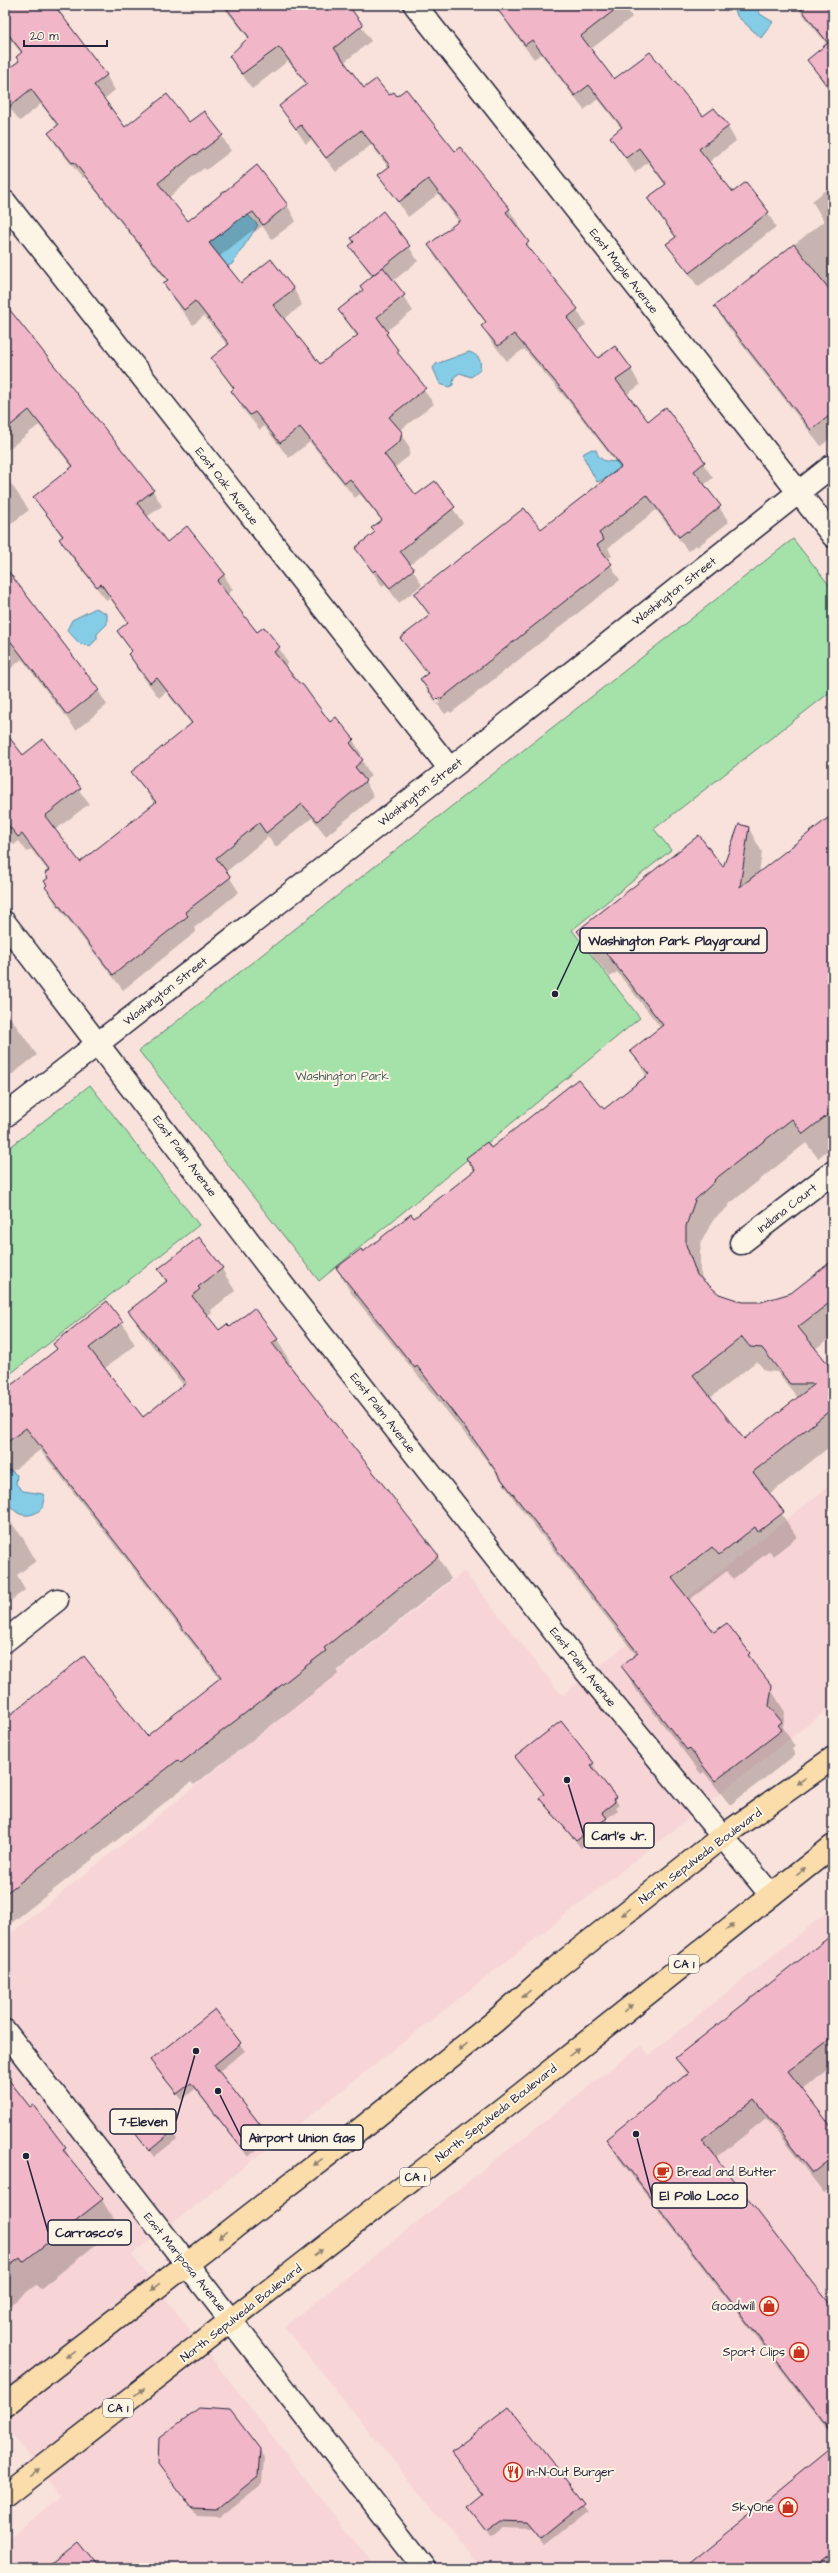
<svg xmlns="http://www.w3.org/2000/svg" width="838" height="2573" font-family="'Architects Daughter',sans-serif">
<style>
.built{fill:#f7d5d6}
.green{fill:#a4e2aa;stroke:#638272}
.water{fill:#85cce6;stroke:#5d88a2}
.shadow{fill:#0003;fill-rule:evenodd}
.building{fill:#f1b7c8;stroke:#22223b;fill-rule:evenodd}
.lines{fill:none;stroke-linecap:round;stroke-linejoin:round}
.street-casing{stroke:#22223b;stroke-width:25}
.secondary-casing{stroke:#22223b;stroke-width:25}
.highway-casing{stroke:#22223b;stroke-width:25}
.street{stroke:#fcf5e5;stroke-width:22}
.secondary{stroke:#fcf5e5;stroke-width:22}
.highway{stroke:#fbddab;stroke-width:22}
.oneway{fill:#8e8073}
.labels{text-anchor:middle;stroke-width:4;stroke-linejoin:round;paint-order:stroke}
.shield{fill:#fcf5e5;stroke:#63616e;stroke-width:1}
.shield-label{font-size:11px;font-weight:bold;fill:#22223b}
.street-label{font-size:12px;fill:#22223b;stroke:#fcf5e5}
.park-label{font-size:12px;fill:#495c5c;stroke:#fcf5e5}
.poi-label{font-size:12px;fill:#22223b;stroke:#fcf5e5;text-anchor:end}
.leader{fill:none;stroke:#22223b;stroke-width:1.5}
.callout-dot{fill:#22223b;stroke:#fcf5e5;stroke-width:1.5}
.callout{fill:#fcf5e5;stroke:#22223b;stroke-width:1.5}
.callout-label{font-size:13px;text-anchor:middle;font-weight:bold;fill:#22223b}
</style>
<rect width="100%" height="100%" fill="#f9e2dc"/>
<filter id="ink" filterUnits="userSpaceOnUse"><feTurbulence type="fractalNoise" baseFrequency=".025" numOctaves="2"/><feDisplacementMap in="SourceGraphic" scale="8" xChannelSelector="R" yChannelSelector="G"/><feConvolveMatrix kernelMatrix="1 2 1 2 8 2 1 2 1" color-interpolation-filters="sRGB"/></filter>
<g filter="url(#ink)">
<!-- built -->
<path class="built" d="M833,1483V1705L132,2255L375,2568H5V2542L59,2497L5,2425V1938L464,1571L562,1695Z
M833,1907V2568H481L284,2327L641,2045L649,2055Z"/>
<!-- green -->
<path class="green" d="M793,539L833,590V690L654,829L671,850L572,930L640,1018L319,1281L139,1051Z
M90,1085L199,1225L5,1378V1151Z"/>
<!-- water -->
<path class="water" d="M756,5L760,14L773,22L761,38L737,16L734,6Z
M248,215L258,225L232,264L226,267L219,255L192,235Z
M469,352C479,355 483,362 479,371L471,377L460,373L454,377L453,385L449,387L440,384L433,368L436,364Z
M592,449L596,450C600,463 608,462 620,461L624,471L597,482L583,456L584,453Z
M96,608L107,614V624L97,634V639L90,646L80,644L67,630L72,620Z
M10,1470L17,1475L16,1484L23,1491L43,1494C50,1509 30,1520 18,1513C13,1510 9,1504 5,1499V1472Z"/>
<!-- shadow -->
<path class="shadow" d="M5,5H52L106,75L115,90L103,100L125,128L189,124L222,136L231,151L206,170L204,168L168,198L188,223L287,205L296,221L272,239L262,226L255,232L253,230L219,257L241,285L294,289L302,305L283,320L319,366L357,337L339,310L364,290L372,277L351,246L383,213L409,247L418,261L393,281L413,311L386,331L404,363L434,404L399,431L410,448L409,456L394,468L416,496L434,482L463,523L410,565L422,585L399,603L385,584L382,586L356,548L375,533L373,528L382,521L360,494L355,498L310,442L289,458L264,426L260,430L241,407L234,390L212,358L228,346L204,316L193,325L173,299L164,284L167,281L84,176L82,178L58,148L49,133L58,127L41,104L20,121L5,102V73L20,61L22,54L5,33Z
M222,5H347L371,41L343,63L364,90L389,97L454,152L509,209L518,224L516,226L536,258L577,310L586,325L577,332L598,359L631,369L640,385L626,395L648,423L666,409L713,478L704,485L729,522L697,547L696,545L688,551L656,510L608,548L612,556L607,559L620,580L451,713L449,711L445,714L430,695L421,680L427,675L401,638L430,616L416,594L541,530L620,468L569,402L524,349L507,361L491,341L483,326L486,323L438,261L429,246L459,222L438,194L408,217L380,175L389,168L371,145L336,172L311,140L306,144L280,106L307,85L288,61L252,89L230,56L249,39ZM429,693H432L440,703L438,704Z
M498,5H625L632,17L590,50L613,80L728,127L736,141L709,162L733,193L768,213L776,227L698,287L668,244L676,238L648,198L665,185L648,162L635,173L611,138L622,129L598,99L584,110L541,54L534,59L510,28Z
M795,5H833L831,94L808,60L824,48L823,45L826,43Z
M833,185V283L827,287L833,295V436L821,446L725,323L716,306L824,221L812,201Z
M5,302L23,328L153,491L162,506L147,517L167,543L224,575L233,590L226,595L257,634L279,648L288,663L284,666L330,724L336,719L353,740L362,755L360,757L371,776L365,781L374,797L326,836L312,818L276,847L268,837L226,872L239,892L194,928L196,932L123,990L55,903L46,887L48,886V871L31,849L27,852L19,841L14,845L5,835V734L22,756L43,740L89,804L55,830L79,863L155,804L132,772L192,725L166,692L159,698L138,670L129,654L132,653L118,631L128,623L110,598L107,601L69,554L61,539L62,537L34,497L72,467L39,425L5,452Z
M5,475L29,510L8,526L5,522Z
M5,568L98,690L107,705L76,730L22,659L5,673Z
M833,815V1146L818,1158L806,1143L728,1205L729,1206L714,1219L702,1240L700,1251V1271L703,1281L719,1295L743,1303L769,1302L791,1294L833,1261V1335L814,1350L833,1374V1444L769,1495L797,1537L773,1556L770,1551L733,1579L727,1571L688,1601L714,1634L749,1654L785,1712L783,1727L795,1747L792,1749L795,1755L730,1805L704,1772L701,1774L637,1691L622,1666L636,1655L518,1505L491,1466L351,1293L337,1269L414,1219L475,1172L467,1159L604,1111L647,1077L632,1051L661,1028L617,972L610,977L593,956L578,931L723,869L748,827L762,852L759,873ZM757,1361L765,1371L777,1372L798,1398L744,1441L710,1398Z
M5,1010L37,1055L5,1080Z
M199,1239L222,1269L235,1291L211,1310L212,1313L207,1317L219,1332L229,1328L277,1339L290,1362L287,1364L438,1557L451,1579L337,1671L338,1674L194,1785L191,1782L5,1928V1720L146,1737L220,1679L40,1450L5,1477V1391L57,1350L54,1344L122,1322L135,1345L104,1369L142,1418L184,1386L143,1334L130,1311L166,1282L159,1270Z
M5,1515L23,1538L36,1561L17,1575L25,1590L5,1605Z
M516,1757L593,1764L597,1771L595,1772L619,1805L616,1807L618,1810L606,1819L610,1825L581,1848L545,1805L541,1798L544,1795Z
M833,1936V2066L802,2090L833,2130V2186L824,2193L766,2118L715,2159L833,2310V2437L619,2159L607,2139L687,2075L677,2058Z
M215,2011L245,2051L218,2072L269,2140L248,2157L195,2089L182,2100L156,2067Z
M5,2077L65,2149L74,2164L102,2200L118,2227L40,2289L36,2285L5,2309Z
M155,2110L177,2139L154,2157L132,2128Z
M509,2408L588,2511L544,2546L531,2529L504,2528L491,2538L469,2508L485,2496L452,2453Z
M833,2447V2568H685Z
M260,2450L264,2457L262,2484L220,2517L197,2516L159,2464Z"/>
<!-- building -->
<path class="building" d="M5,5H54L107,75L94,85L125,127L167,94L189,122L204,111L223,135L196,155L195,154L158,183L188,221L257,165L288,205L263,225L253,212L245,217L244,216L209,243L241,283L271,259L294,289L273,305L320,364L358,335L338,310L363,290L360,286L383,267L405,295L377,317L388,332L386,334L399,351L397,352L426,388L389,417L402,432L400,441L384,454L416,495L435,481L455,507L400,551L414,569L390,588L375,570L373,572L355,548L375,532L371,528L382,520L350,479L345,483L300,427L280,443L255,412L250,415L231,391L234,388L211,358L229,344L195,301L184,310L163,283L168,280L74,162L72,163L48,133L58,125L31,89L5,110V71L19,61L16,57L22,52L5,30Z
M224,5H348L363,25L334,48L364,88L376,79L389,95L394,92L397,96L406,89L455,151L460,147L510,209L506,212L529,242L526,244L578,309L567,318L598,358L615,346L632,369L616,380L648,421L666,407L705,462L694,471L721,506L688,532L687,531L679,537L647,495L599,533L604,540L597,545L612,564L441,699L439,697L436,700L420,679L428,673L400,638L430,615L414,594L524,508L541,529L621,467L559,386L514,334L498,346L481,326L486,322L428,245L460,220L428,179L399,202L378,175L390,166L361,130L326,158L301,125L296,129L279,106L307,84L279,47L242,74L229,56L249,37Z
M494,5H621L581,36L614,79L650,52L703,116L714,108L729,126L699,149L733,192L746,182L769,212L689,273L666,244L676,237L647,198L666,184L639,148L626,158L610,137L622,127L589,85L575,96L532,40L525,45Z
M798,5H833V93L807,60L828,43Z
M383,211L410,246L373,275L349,246L354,242L351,238Z
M794,244L833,294V413L811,430L714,306Z
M5,304L154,490L137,503L167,542L187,526L225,574L217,581L257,632L264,627L280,647L274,652L298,682L303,685L330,722L336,717L354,739L350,743L363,760L355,767L366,781L317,821L302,804L266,833L259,823L216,858L231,877L185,912L188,916L113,975L45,887L47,885L44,881L48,878L45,873L49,870L22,834L18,837L5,821V732L23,755L43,739L81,788L45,816L80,862L156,802L131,772L192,723L157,678L150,683L128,654L132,651L117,631L128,622L101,584L97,587L59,539L63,536L33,497L73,466L29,410L5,430Z
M5,567L99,690L67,715L5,634Z
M833,814V1111L803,1134L792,1119L714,1180L715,1181L695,1200L686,1226V1245L697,1275L719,1294L743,1302H761L791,1293L833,1260V1300L798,1327L833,1370V1408L753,1472L784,1512L758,1532L755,1527L719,1555L712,1547L672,1578L714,1632L727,1623L750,1653L748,1655L772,1686L769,1706L782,1722L778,1725L782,1730L715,1781L689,1748L687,1750L621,1666L638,1653L502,1480L475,1441L417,1366L415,1368L336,1268L361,1249L363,1252L411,1214L414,1218L475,1170L466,1158L487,1142L491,1148L578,1079L604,1109L649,1074L630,1051L663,1025L602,948L595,953L577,931L699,835L723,867L739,824L749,827L740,887ZM742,1337L750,1347L762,1348L790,1384H815L744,1439L693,1375Z
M199,1237L223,1268L198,1287L200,1289L192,1296L219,1330L227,1324L230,1327L254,1308L278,1339L272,1343L439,1556L324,1648L326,1651L306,1666L181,1763L178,1760L5,1894V1719L84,1656L147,1736L221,1677L26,1428L5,1444V1390L57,1349L53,1344L107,1301L123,1322L89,1348L143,1417L186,1383L128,1311L167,1281L158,1269Z
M561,1721L594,1763L591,1765L616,1797L613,1799L615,1802L602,1812L607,1818L576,1841L539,1798L544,1794L515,1757Z
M833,1934V2037L788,2071L833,2129V2157L812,2173L754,2099L702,2140L833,2308V2434L606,2139L688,2073L675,2058Z
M215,2009L241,2043L214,2065L266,2132L243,2150L191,2083L177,2094L150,2060Z
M5,2075L30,2107L33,2105L66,2148L63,2150L103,2199L23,2262L20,2258L5,2269Z
M155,2108L173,2131L149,2151L131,2128Z
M509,2407L585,2503L540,2539L526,2522L500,2521L486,2531L468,2508L484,2495L451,2452Z
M199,2408L230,2410L260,2449L258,2476L216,2510L192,2509L158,2464L159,2438Z
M833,2446V2553L813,2568H683Z
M79,2542L100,2568H47Z"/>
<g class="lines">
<defs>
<path id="street" d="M415,5L833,536
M5,202L450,769
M5,923L267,1265L574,1657L771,1895
M5,1116L450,769L833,465
M741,1243L833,1172
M5,1641L57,1600"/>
<path id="secondary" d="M5,2031L424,2568"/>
<path id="highway" d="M5,2405L342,2144L494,2022L552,1971L723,1836L833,1758
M5,2496L520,2095L833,1846"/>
</defs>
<!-- street casing -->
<use href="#street" class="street-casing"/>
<!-- secondary casing -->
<use href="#secondary" class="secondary-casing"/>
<!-- highway casing -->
<use href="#highway" class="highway-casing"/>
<!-- street -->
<use href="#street" class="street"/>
<!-- secondary -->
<use href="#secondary" class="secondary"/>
<!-- highway -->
<use href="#highway" class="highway"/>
</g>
<!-- one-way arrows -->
<defs><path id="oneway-solid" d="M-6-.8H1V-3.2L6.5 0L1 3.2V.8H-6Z"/></defs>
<g class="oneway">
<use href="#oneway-solid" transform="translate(801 1781) rotate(145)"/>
<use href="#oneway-solid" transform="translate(801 1871) rotate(-38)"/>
<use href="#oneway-solid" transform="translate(626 1912) rotate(142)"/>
<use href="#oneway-solid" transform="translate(730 1927) rotate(-39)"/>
<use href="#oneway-solid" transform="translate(526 1994) rotate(139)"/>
<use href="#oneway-solid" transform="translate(628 2008) rotate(-39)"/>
<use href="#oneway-solid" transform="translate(463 2047) rotate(141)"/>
<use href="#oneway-solid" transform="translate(574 2052) rotate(-39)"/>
<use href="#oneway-solid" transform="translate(318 2162) rotate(142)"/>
<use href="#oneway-solid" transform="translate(223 2235) rotate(143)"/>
<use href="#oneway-solid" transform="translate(318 2253) rotate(-38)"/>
<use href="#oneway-solid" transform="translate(155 2287) rotate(142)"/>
<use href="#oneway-solid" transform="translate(70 2354) rotate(142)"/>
<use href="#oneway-solid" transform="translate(139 2392) rotate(-38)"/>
<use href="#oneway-solid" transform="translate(36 2472) rotate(-38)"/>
</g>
</g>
<!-- icons -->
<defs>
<symbol id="cafe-ring" viewBox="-11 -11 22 22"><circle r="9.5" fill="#fcf5e5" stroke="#c8321e" stroke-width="1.5"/><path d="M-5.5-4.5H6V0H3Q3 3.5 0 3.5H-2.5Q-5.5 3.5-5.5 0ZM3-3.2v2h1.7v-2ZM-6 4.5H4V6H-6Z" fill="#c8321e"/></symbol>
<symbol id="shop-ring" viewBox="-11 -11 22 22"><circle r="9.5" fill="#fcf5e5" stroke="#c8321e" stroke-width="1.5"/><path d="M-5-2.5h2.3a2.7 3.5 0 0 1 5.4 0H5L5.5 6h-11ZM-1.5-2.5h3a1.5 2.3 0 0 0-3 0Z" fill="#c8321e"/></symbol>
<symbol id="restaurant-ring" viewBox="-11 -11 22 22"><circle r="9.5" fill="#fcf5e5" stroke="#c8321e" stroke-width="1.5"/><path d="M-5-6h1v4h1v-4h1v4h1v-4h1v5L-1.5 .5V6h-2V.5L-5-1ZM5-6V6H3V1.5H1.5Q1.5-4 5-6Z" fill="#c8321e"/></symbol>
</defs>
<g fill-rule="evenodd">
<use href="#cafe-ring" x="652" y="2161" width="22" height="22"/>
<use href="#shop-ring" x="758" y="2295" width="22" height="22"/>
<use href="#shop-ring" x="788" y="2341" width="22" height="22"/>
<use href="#restaurant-ring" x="502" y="2461" width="22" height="22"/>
<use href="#shop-ring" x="777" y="2496" width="22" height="22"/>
</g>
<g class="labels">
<!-- shield labels -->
<g class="shield">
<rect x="669" y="1955" width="30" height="18" rx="3"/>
<rect x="400" y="2168" width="30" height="18" rx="3"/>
<rect x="103" y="2399" width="30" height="18" rx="3"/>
</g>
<g class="shield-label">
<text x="684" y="1968">CA 1</text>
<text x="415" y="2181">CA 1</text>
<text x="118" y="2412">CA 1</text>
</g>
<!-- street labels -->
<g class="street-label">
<text transform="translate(624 271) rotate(52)" y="4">East Maple Avenue</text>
<text transform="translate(227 486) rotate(52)" y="4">East Oak Avenue</text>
<text transform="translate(674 591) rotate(-38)" y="4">Washington Street</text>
<text transform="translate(420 792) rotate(-38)" y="4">Washington Street</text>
<text transform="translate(165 991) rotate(-38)" y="4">Washington Street</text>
<text transform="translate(185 1156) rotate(53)" y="4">East Palm Avenue</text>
<text transform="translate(787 1208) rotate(-38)" y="4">Indiana Court</text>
<text transform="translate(383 1413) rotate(52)" y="4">East Palm Avenue</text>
<text transform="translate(583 1667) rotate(51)" y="4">East Palm Avenue</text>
<text transform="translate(700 1856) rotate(-37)" y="4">North Sepulveda Boulevard</text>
<text transform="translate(496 2113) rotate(-38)" y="4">North Sepulveda Boulevard</text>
<text transform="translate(185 2262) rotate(51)" y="4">East Mariposa Avenue</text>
<text transform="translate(241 2313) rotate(-38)" y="4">North Sepulveda Boulevard</text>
</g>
<!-- park labels -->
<g class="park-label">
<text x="342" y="1080">Washington Park</text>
</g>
<!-- poi labels -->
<g class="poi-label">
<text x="677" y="2176" text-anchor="start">Bread and Butter</text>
<text x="755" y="2310">Goodwill</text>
<text x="785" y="2356">Sport Clips</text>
<text x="527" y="2476" text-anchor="start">In-N-Out Burger</text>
<text x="774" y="2511">SkyOne</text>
</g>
</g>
<!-- callouts -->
<path class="leader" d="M555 994L580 941M567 1780L584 1836M196 2051L176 2121M218 2091L241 2137M636 2134L652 2196M26 2156L48 2232"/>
<g class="callout-dot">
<circle cx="555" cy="994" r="4"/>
<circle cx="567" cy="1780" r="4"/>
<circle cx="196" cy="2051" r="4"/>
<circle cx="218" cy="2091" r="4"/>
<circle cx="636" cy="2134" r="4"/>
<circle cx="26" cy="2156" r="4"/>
</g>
<g class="callout">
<rect x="580" y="928" width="187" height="25" rx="4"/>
<rect x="584" y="1823" width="70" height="25" rx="4"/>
<rect x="110" y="2109" width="66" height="25" rx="4"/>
<rect x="241" y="2125" width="122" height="25" rx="4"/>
<rect x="652" y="2183" width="95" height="25" rx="4"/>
<rect x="48" y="2220" width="83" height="25" rx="4"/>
</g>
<g class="callout-label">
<text x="674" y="945">Washington Park Playground</text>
<text x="619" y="1840">Carl's Jr.</text>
<text x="143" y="2126">7-Eleven</text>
<text x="302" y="2142">Airport Union Gas</text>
<text x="699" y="2200">El Pollo Loco</text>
<text x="89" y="2237">Carrasco's</text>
</g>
<!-- margin -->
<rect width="838" height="2573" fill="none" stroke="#fcf5e5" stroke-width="20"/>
<rect x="10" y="10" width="818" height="2553" fill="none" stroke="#22223b" stroke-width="1.5" filter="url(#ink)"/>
<!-- scale -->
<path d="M24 40v6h83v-6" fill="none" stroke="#22223b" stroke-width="2"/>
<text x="30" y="40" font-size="12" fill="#22223b" stroke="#fcf5e5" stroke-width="3" paint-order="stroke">20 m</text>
</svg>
